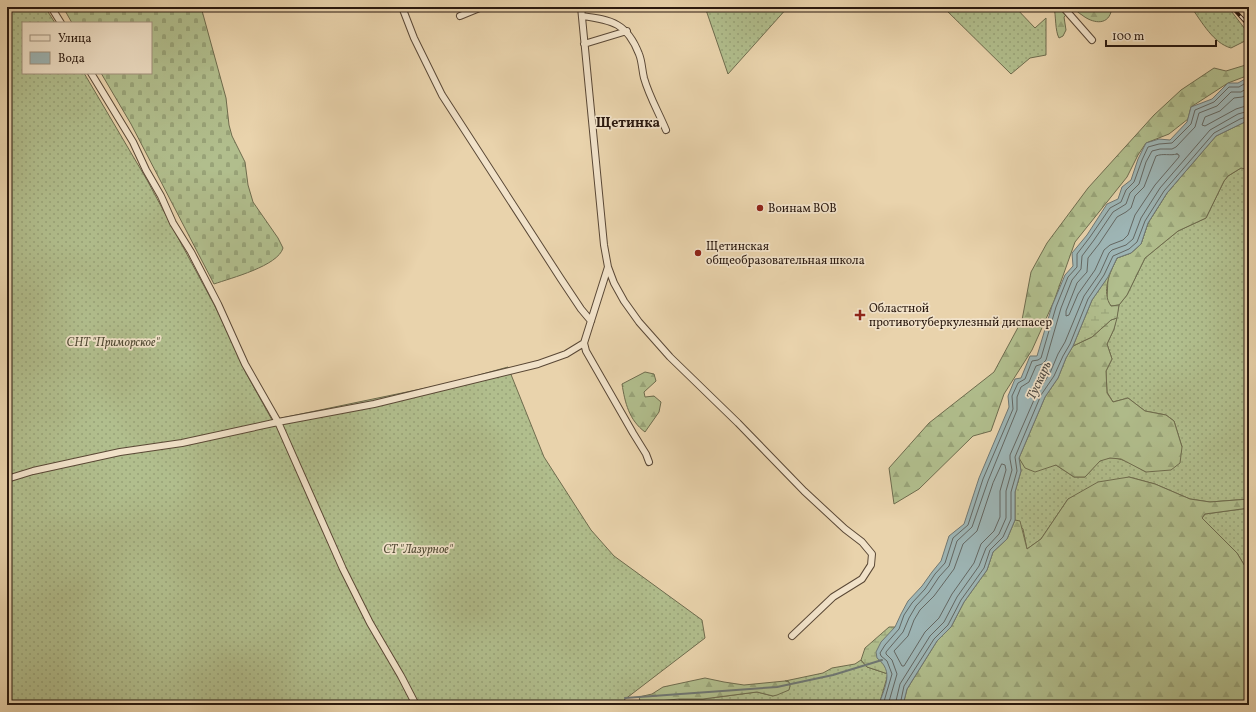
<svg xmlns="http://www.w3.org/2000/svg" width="1256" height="712" font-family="Vollkorn,serif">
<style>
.grass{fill:url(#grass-dots);stroke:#6e6c4e}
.forest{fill:url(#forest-firs);stroke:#6e6c4e}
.wetland{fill:url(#wetland-marsh);stroke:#6e6c4e}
.cemetery{fill:url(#cemetery-stones);stroke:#6e6c4e}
.water{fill:#9db5b5;stroke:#6f7773}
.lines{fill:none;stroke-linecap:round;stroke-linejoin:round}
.shore{stroke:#646762;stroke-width:1}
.stream{stroke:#6f7773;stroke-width:2}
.minor-casing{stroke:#5a4836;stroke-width:8}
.minor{stroke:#f1e2c9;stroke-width:6}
.rail-casing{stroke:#2a190f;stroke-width:3.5}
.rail{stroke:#f1e2c9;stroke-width:2;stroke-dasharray:6;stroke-linecap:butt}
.poi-dot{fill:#8f2418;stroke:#f1e2c9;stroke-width:1.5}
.labels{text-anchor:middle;stroke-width:3.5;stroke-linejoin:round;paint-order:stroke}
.poi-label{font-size:12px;fill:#2a190f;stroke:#f1e2c9;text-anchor:start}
.park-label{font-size:12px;font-style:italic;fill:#524b35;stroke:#f1e2c9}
.water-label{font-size:13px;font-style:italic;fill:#4c4841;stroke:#f1e2c9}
.quarter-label{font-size:14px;font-weight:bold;fill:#2a190f;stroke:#f1e2c9}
</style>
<defs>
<pattern id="grass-dots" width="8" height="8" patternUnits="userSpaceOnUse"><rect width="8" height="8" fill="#b1be8d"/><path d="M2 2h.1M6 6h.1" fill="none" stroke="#98a378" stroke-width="1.8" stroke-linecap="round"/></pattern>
<pattern id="forest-firs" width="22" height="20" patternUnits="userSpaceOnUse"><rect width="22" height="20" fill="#b1be8d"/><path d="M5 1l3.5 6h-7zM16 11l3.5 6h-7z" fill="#98a378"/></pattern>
<pattern id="wetland-marsh" width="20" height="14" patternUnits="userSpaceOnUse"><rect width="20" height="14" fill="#b1be8d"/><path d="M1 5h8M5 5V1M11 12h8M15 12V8" fill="none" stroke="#98a378"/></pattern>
<pattern id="cemetery-stones" width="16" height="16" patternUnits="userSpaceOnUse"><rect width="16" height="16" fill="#b1be8d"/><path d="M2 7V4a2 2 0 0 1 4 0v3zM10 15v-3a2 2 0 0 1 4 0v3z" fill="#98a378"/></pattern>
</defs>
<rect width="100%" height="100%" fill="#e9d3ac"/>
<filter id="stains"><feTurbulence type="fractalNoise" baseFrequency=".005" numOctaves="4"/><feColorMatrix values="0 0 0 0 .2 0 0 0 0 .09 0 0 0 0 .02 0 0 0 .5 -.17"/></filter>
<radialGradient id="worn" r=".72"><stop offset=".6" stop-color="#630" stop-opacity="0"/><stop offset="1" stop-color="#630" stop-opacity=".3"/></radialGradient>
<!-- grass -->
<path class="grass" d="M7,7H45L55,23H23V73H84L147,180L218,312L246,373L272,420L450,383L508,367L544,457L591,530L614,556L702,620L705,638L624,700L626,705H7Z
M705,7H788L728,74Z
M943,7H1015L1035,28L1046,18V55L1030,58L1011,74Z
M1191,7H1228L1249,34V39L1231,48C1213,43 1202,22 1191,7Z
M1241,168L1249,169V499L1210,502L1190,499L1155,484L1129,477L1068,499L1041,539L1027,549L1023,529L1015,520V492L1021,471L1019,458L1025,467L1056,465L1074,477H1085C1090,472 1095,465 1100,461C1116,452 1133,465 1146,472L1182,447L1174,421L1166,415L1145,411L1128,398L1113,402L1107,392L1106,371L1112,359L1107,344L1114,329L1119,305L1127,295L1145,258L1178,231L1206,218L1224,181L1228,176Z
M1249,508V573L1237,553L1202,518L1205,514Z
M861,660L867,667L888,674L879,705H680L679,699H703L757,692L773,696L789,682L785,681L823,673L832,668L855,664Z"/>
<!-- forest -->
<path class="forest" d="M1054,7H1099L1111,12C1107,26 1092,23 1082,15C1078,13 1077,10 1072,9L1064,17L1066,30L1063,36L1059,38C1055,31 1056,16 1054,7Z
M1249,64V75L1228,83L1191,107L1188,119L1169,134L1146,143L1138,155L1127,177L1075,242L1054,301L1032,350L1004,394L991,431L973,436L919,489L894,504L889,468L929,423L994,372L1022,320L1031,272L1047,243L1088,188L1154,115L1181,90L1214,68L1226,71Z
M1249,120V170L1241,168L1228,176L1224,181L1206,218L1178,231L1145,258L1127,295L1119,305L1111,306L1107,300L1108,277L1117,258L1131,253L1141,244L1148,223L1167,193L1216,136Z
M1117,318L1114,329L1107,344L1112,359L1106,371L1107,393L1113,402L1128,398L1145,411L1166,415L1174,421L1182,447L1180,463L1171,470L1146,472L1121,459L1110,458L1100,461L1085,477H1074L1056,465L1035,472L1025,468L1019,458L1045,397L1058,378L1066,358L1073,346L1092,337L1111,320Z
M645,372L654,374L656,381L644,392L645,397L654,396L661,402L659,412L645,432C629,420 625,403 622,384Z
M1129,477L1155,484L1190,499L1210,502L1249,499V508L1205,514L1202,518L1237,553L1249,573V705H903L907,689L937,641L951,627L964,602L987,570L993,552L1007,539L1015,520L1020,521L1027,549L1041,539L1068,499L1098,482Z
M705,678L724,682L744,685L785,681L789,682L790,686L789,690L777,695L773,696L757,692L703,699H679L649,702L640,701L639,697L652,694L663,687Z"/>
<!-- wetland -->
<path class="wetland" d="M1201,153L1167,193L1148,223L1141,244L1131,253L1117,258C1110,272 1101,292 1111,306L1119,305L1117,318L1111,320L1092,337L1073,346L1092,300L1107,278L1093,275Z
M889,627H895L888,674L867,667L861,660L865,648Z"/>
<!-- cemetery -->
<path class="cemetery" d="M63,7H201L226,98L229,125L232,136L245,162L248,185L253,202L278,238L283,248C278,266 231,278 214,284L131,124L101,73H151V23H72Z"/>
<!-- water -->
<path class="water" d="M1249,77V120L1216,136L1167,193L1148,223L1141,244L1131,253L1117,258L1108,277L1092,300L1073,346L1066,358L1058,378L1045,397L1019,458L1021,471L1015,492V520L1007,539L993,552L987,570L964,602L951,627L937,641L907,689L903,705H879C884,687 895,672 877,658L876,652L881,642L895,627L901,614L908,601L922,586L932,572L941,561L949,536L964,524L979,478L1009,407L1008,396L1015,379L1021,378L1030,356H1037L1052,306L1065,275L1073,266L1072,253L1087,235L1107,204L1118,199L1122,187L1131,180L1138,159L1146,143L1159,139L1170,140L1187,122L1191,107L1212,99L1228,83H1238Z"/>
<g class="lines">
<!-- shore -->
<path class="shore" d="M1249,94L1242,97L1234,98L1220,111L1205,117L1202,125L1205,126L1236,109L1249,105
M1177,154L1179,155V157L1155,185L1135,215L1128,235L1123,240L1110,245L1104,250L1095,270L1078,294L1069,315L1066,316V311L1077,283L1087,272L1088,258L1099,244L1117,217L1126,212L1131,208L1135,196L1144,187L1156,156C1163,153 1170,156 1177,154Z
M1002,464L1005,465L1006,470L1000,491V517L994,531L981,544L974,563L952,594L939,618L925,632L904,666H902L894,651L908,636L914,620L920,610L934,596L954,569L963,544L977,531L993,483Z
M883,705L892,674L887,661L881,656L880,653L885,645L899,629L904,615L912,603L925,589L935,574L945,563L953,538L968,525L983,479L1013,409L1012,396L1018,383L1025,379L1032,361L1038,360L1041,358L1056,307L1068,277L1077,267V254L1090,237L1110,208L1121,202L1126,190L1134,182L1142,160L1148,147L1159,144L1172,143L1191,124L1195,110L1214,102L1229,87H1239L1249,81
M888,705L897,674L892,660L886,654V652L903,632L909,618L916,606L929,592L939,577L949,566L957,541L972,527L988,481L1017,410V397L1021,387L1029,382L1036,366L1042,364L1046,360L1061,308L1072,280L1081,269L1082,256L1094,240L1113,212L1126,204L1130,193L1139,184L1146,162L1152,151L1160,149H1172L1176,147L1195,127L1199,113L1217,106L1231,92H1241L1249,87
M895,705L900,684L930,636L944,622L957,597L979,566L986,548L999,534L1006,518V491L1012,470L1010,459V455L1037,393L1050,373L1058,354L1065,342L1084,296L1100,273L1109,253L1112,250L1126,245L1133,239L1141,218L1160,188L1210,130L1238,114L1249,111
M900,705L904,686L934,639L948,625L961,600L984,568L990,550L1003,537L1011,519V492L1017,471L1015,457L1041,395L1054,376L1063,356L1070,344L1088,299L1104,275L1113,256L1129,249L1137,242L1145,221L1164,191L1214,133L1240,119L1249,116"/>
<!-- stream -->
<path class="stream" d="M625,698L777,687L833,675L882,660"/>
<defs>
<path id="minor" d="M51,7L61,23
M402,7L414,38L442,95L561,279L581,309L591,321
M581,7L604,245L608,267L614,283L624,301L639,322L670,357L738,423L804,491L845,529L862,542L872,554L871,565L862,579L833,597L792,636
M1063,7L1092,40
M460,16L482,7
M582,16C612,20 627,23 639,54C642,61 642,70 644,78C649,96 659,113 666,130
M584,44L627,31
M91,73L133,142L146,170L161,196L173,223L191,252L218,304L245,364L278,422L343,569L370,623L401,676L416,705
M584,343L586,351L633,433L646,454L649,462
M7,479L33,471L120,452L182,443L278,422L374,404L538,364L566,354L584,343L608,267"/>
</defs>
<!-- minor casing -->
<use href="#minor" class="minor-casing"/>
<!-- minor -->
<use href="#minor" class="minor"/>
<defs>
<path id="rail" d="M1232,7L1249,26"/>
</defs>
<!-- rail casing -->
<use href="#rail" class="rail-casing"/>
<!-- rail -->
<use href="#rail" class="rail"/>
</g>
<!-- markers -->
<g class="poi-dot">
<circle cx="760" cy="208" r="4"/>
<circle cx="698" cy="253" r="4"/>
<path d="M858 309h4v4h4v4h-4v4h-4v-4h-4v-4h4z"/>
</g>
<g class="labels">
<!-- poi labels -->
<g class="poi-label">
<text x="768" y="212">Воинам ВОВ</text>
<text x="706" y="250">Щетинская<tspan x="706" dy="14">общеобразовательная школа</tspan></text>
<text x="869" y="312">Областной<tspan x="869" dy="14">противотуберкулезный диспасер</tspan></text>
</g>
<!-- park labels -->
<g class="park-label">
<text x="113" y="346">СНТ "Приморское"</text>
<text x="418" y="553">СТ "Лазурное"</text>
</g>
<!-- water labels -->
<g class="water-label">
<text transform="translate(1038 380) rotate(-65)" y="5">Тускарь</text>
</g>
<!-- quarter labels -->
<g class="quarter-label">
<text x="628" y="127">Щетинка</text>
</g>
</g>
<!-- margin -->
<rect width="1256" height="712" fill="none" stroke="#e9d3ac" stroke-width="24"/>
<rect x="8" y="8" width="1240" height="696" fill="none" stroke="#2a190f" stroke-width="2"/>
<rect x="12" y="12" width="1232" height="688" fill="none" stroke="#2a190f"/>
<!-- legend -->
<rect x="22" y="22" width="130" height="52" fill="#f1e2c9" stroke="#a1927f"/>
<rect x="30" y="35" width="20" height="6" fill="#f1e2c9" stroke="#a1927f"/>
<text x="58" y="42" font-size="12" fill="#2a190f">Улица</text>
<rect x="30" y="52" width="20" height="12" fill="#9db5b5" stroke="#a1927f"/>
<text x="58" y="62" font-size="12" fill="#2a190f">Вода</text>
<!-- scale -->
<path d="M1106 40v6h110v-6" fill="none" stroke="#2a190f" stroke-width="2"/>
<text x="1112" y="40" font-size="12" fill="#2a190f" stroke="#f1e2c9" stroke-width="3" paint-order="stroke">100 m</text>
<rect width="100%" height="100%" filter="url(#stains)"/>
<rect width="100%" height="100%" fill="url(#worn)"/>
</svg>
